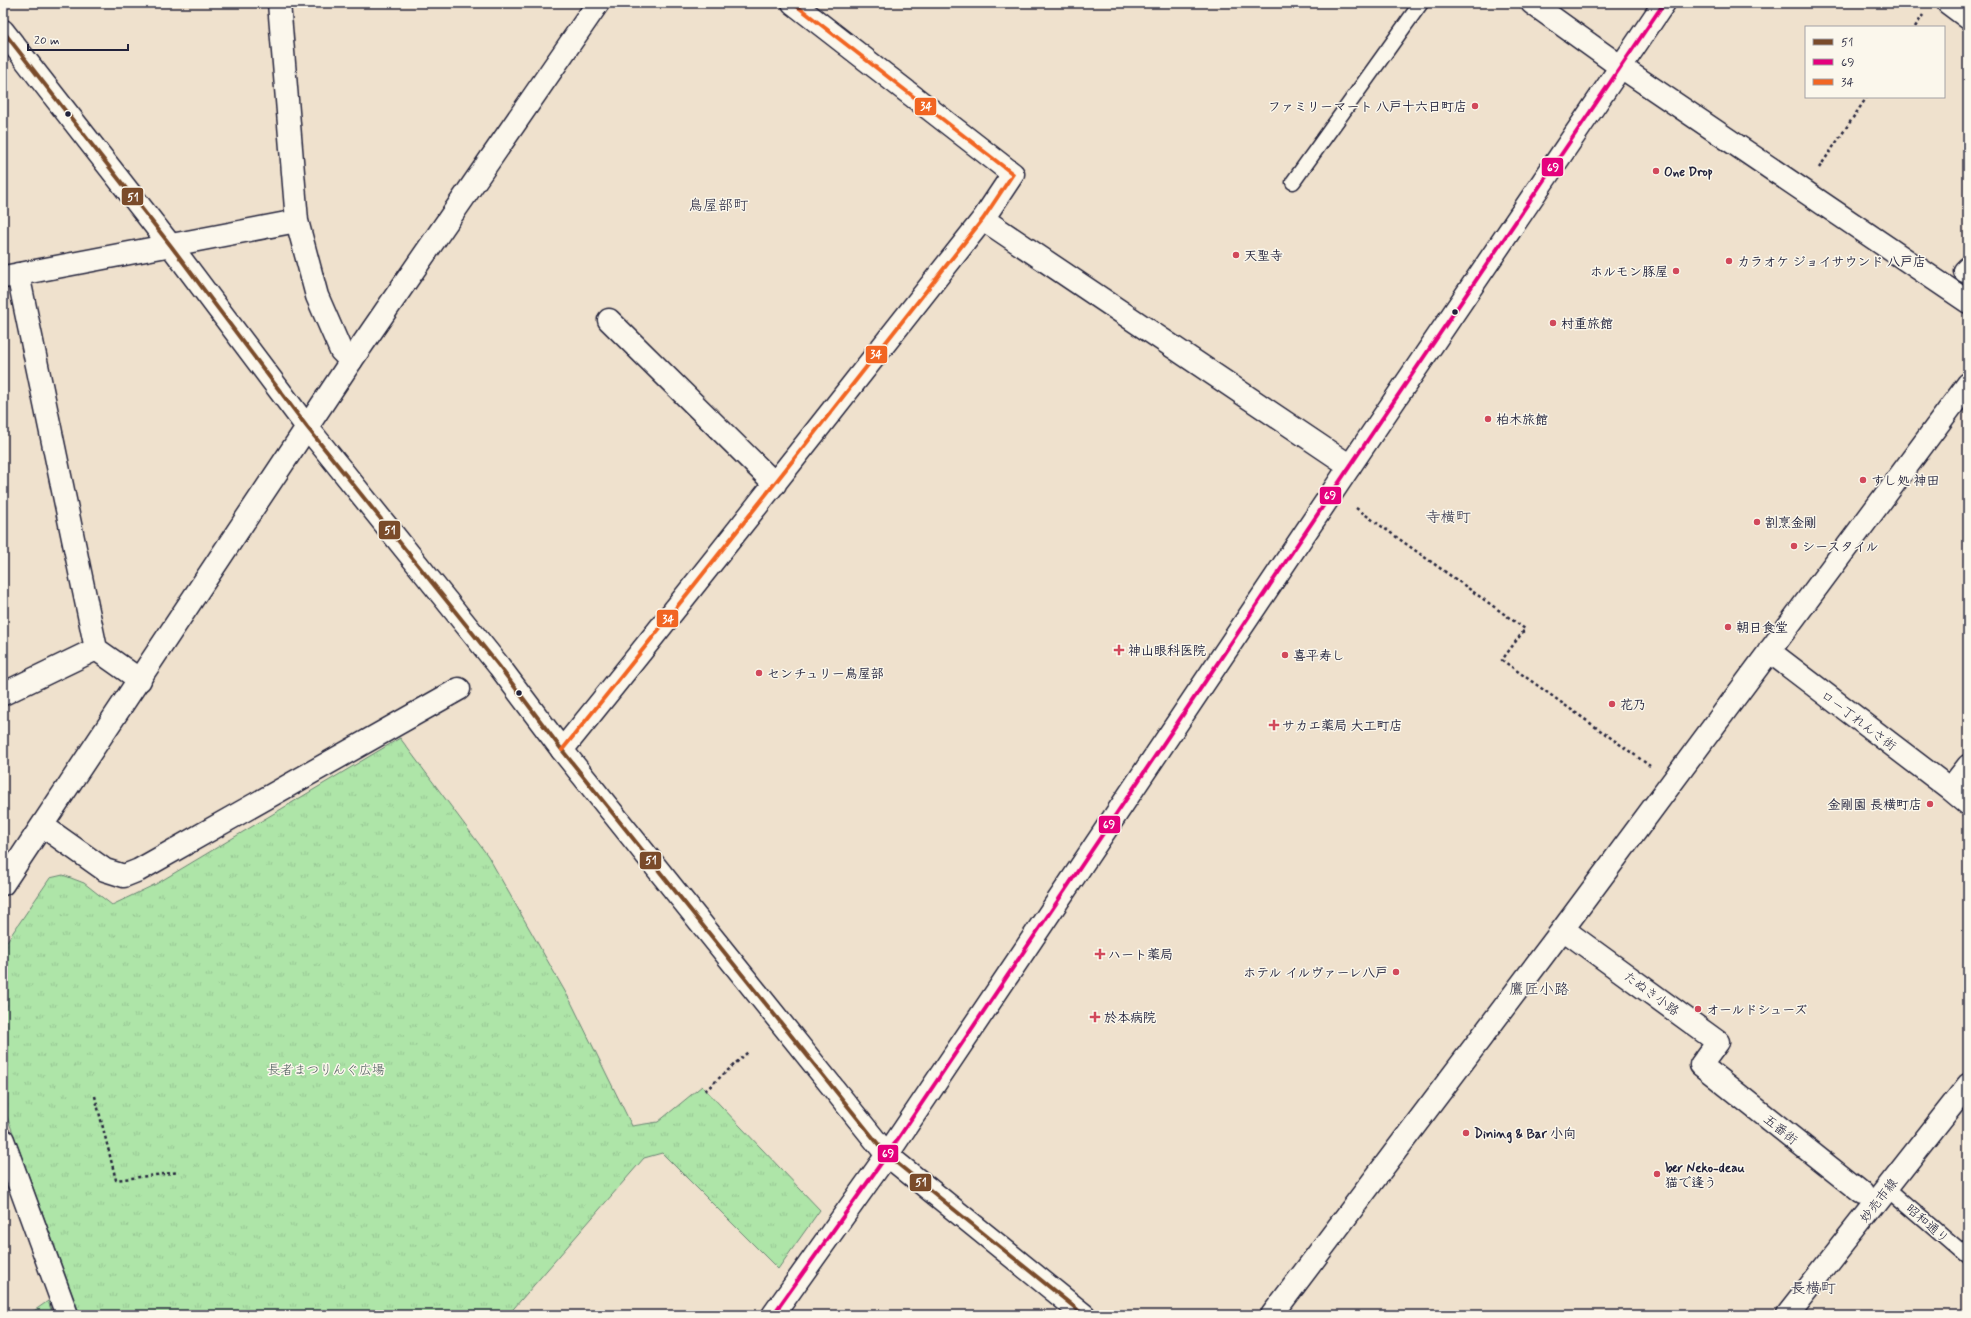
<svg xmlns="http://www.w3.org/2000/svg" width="1971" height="1318" font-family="Mynerve,'Klee One',sans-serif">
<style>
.park{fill:url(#park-tufts);stroke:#688472}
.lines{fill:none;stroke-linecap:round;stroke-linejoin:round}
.lane-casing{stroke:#22223b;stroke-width:17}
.street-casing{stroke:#22223b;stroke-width:25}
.secondary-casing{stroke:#22223b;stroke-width:25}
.primary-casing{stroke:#22223b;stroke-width:25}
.path{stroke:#22223b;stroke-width:2.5;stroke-dasharray:3 3;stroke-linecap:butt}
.lane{stroke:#fbf7ec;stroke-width:14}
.street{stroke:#fbf7ec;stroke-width:22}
.secondary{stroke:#fbf7ec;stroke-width:22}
.primary{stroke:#fbf7ec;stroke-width:22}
.bus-1-casing{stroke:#fbf7ec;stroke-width:7}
.bus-2-casing{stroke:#fbf7ec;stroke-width:7}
.bus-3-casing{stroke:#fbf7ec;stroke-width:7}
.bus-1{stroke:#7a4b2a;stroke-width:4}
.bus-2{stroke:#e5007d;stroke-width:4}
.bus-3{stroke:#f26522;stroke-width:4}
.poi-dot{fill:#d1495b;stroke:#fbf7ec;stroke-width:1.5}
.bus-dot{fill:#22223b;stroke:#fbf7ec;stroke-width:1.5}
.labels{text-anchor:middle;stroke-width:3;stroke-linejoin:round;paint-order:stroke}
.poi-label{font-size:13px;font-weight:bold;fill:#22223b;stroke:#fbf7ec;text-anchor:start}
.street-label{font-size:13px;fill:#22223b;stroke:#fbf7ec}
.park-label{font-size:13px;fill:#4c5c5c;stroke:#fbf7ec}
.quarter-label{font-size:15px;fill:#22223b;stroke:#fbf7ec}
.line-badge{stroke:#fbf7ec;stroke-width:1.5}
.badge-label{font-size:11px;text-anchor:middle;font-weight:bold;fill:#fff}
</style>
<defs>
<pattern id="park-tufts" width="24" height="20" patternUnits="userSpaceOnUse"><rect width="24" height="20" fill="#aee5a8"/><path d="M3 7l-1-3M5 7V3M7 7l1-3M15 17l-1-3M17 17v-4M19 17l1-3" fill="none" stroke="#95c492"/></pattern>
</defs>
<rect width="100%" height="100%" fill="#efe1cd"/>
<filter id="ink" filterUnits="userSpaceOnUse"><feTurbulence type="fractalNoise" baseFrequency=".025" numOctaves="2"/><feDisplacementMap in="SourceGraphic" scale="8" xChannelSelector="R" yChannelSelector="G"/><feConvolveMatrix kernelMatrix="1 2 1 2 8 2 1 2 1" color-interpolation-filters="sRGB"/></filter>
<g filter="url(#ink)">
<!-- park -->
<path class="park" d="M400,738L488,856L571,1002L632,1126L658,1122L702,1086L820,1210L778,1269L662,1153L644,1158L508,1315H80L3,1106V947L50,878L63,875L84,883L112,905L156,884Z
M48,1301L53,1315H28Z"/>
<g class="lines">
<defs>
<path id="lane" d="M1293,182L1421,3
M1888,1188L1968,1257"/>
<path id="street" d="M279,3L297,221L317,296L341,351L351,361
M1948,3L1968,18
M983,219L1350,466
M1965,271L1968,268
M18,274L96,649L140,680
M4,277L297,221
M609,320L775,484
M1769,651L1950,789
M3,694L96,649
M562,750C705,574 843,396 983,219L1013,174L793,3
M1968,766L1950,789L1968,804
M43,826L105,870L124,876L139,870L459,689
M1563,929L1718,1042L1701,1065L1862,1193
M3,1140L67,1315
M1272,1315L1563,929L1968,384"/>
<path id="secondary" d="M1532,3L1621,67L1968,302
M3,31L171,246L307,427L499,666L562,750L887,1155L1084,1315
M3,884L351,361L598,3
M1787,1315L1968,1085"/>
<path id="primary" d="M773,1315L887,1155L1350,466L1664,3"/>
</defs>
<!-- lane casing -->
<use href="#lane" class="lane-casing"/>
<!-- street casing -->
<use href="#street" class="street-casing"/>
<!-- secondary casing -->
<use href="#secondary" class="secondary-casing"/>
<!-- primary casing -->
<use href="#primary" class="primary-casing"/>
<!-- path -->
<path class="path" d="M1915,27L1923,15
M1819,168L1867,97
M1356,508L1525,629L1502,660L1650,766
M705,1091L748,1052
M95,1096L116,1180L179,1172"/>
<!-- lane -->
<use href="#lane" class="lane"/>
<!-- street -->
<use href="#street" class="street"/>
<!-- secondary -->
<use href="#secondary" class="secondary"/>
<!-- primary -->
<use href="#primary" class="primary"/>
<defs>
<path id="bus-1" d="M3,31L171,246L307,427L499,666L562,750L887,1155L1084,1315"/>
<path id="bus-2" d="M773,1315L887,1155L1350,466L1664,3"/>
<path id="bus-3" d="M562,750C705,574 843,396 983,219L1013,174L793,3"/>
</defs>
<!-- bus-1 casing -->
<use href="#bus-1" class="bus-1-casing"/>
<!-- bus-2 casing -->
<use href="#bus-2" class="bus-2-casing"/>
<!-- bus-3 casing -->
<use href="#bus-3" class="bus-3-casing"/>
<!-- bus-1 -->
<use href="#bus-1" class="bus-1"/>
<!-- bus-2 -->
<use href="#bus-2" class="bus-2"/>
<!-- bus-3 -->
<use href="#bus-3" class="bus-3"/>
</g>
</g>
<!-- markers -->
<g class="poi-dot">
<circle cx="1475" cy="106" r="4"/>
<circle cx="1656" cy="171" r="4"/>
<circle cx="1236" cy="255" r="4"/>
<circle cx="1729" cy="261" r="4"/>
<circle cx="1676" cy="271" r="4"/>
<circle cx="1553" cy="323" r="4"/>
<circle cx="1488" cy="419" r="4"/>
<circle cx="1863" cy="480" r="4"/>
<circle cx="1757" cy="522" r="4"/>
<circle cx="1794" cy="546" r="4"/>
<circle cx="1728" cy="627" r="4"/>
<path d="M1117 644h4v4h4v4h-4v4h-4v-4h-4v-4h4z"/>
<circle cx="1285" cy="655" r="4"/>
<circle cx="759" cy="673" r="4"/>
<circle cx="1612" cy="704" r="4"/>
<path d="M1272 719h4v4h4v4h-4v4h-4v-4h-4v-4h4z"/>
<circle cx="1930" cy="804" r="4"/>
<path d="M1098 948h4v4h4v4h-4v4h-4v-4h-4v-4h4z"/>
<circle cx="1396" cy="972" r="4"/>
<circle cx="1698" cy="1009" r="4"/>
<path d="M1093 1011h4v4h4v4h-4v4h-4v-4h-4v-4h4z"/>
<circle cx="1466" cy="1133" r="4"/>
<circle cx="1657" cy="1174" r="4"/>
</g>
<g class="bus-dot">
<circle cx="68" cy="114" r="3.5"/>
<circle cx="1455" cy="312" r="3.5"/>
<circle cx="519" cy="693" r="3.5"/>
</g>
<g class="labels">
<!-- poi labels -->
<g class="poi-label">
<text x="1467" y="111" text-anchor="end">ファミリーマート 八戸十六日町店</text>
<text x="1664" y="176">One Drop</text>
<text x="1244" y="260">天聖寺</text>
<text x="1737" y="266">カラオケ ジョイサウンド 八戸店</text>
<text x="1668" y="276" text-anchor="end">ホルモン豚屋</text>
<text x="1561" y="328">村重旅館</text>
<text x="1496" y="424">柏木旅館</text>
<text x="1871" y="485">すし処 神田</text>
<text x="1765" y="527">割烹金剛</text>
<text x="1802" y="551">シースタイル</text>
<text x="1736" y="632">朝日食堂</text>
<text x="1128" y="655">神山眼科医院</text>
<text x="1293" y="660">喜平寿し</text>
<text x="767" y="678">センチュリー鳥屋部</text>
<text x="1620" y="709">花乃</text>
<text x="1282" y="730">サカエ薬局 大工町店</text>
<text x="1922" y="809" text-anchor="end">金剛園 長横町店</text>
<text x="1108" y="959">ハート薬局</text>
<text x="1388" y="977" text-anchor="end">ホテル イルヴァーレ八戸</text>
<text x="1706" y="1014">オールドシューズ</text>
<text x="1104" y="1022">於本病院</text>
<text x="1474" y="1138">Dining &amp; Bar 小向</text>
<text x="1665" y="1172">ber Neko-deau<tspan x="1665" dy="15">猫で逢う</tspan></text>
</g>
<!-- street labels -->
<g class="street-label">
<text transform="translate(1859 720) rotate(37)" y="5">ロー丁れんさ街</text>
<text transform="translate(1652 993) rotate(36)" y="5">たぬき小路</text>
<text transform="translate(1781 1129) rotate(39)" y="5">五番街</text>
<text transform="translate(1878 1200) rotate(-52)" y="5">妙売市線</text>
<text transform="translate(1928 1223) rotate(41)" y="5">昭和通り</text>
</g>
<!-- park labels -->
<g class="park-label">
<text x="326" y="1074">長者まつりんぐ広場</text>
</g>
<!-- quarter labels -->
<g class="quarter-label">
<text x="718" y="210">鳥屋部町</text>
<text x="1448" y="522">寺横町</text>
<text x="1539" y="994">鷹匠小路</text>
<text x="1813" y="1293">長横町</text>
</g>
</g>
<g class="line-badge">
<rect x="914" y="97" width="23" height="19" rx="4" fill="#f26522"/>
<rect x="1541" y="157" width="23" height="20" rx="4" fill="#e5007d"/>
<rect x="121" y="187" width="23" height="19" rx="4" fill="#7a4b2a"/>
<rect x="865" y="345" width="23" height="19" rx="4" fill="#f26522"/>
<rect x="1319" y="486" width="23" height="19" rx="4" fill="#e5007d"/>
<rect x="378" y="520" width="23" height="20" rx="4" fill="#7a4b2a"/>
<rect x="656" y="609" width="23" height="19" rx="4" fill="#f26522"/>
<rect x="1098" y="815" width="23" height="19" rx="4" fill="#e5007d"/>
<rect x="639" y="851" width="23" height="19" rx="4" fill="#7a4b2a"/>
<rect x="877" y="1144" width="22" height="19" rx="4" fill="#e5007d"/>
<rect x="909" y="1173" width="23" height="19" rx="4" fill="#7a4b2a"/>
</g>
<g class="badge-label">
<text x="926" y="110">34</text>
<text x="1553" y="171">69</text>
<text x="133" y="201">51</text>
<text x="876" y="358">34</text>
<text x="1330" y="499">69</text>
<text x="390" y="534">51</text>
<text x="668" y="623">34</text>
<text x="1109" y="828">69</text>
<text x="651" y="864">51</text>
<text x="888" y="1157">69</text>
<text x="921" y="1186">51</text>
</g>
<!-- margin -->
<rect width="1971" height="1318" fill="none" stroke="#fbf7ec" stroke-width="16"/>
<rect x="8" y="8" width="1955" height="1302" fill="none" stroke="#22223b" stroke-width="1.5" filter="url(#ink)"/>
<!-- legend -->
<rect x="1805" y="26" width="140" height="72" fill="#fbf7ec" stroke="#a4a2a5"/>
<rect x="1813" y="39" width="20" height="6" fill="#7a4b2a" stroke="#a4a2a5"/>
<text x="1841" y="46" font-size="12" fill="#22223b">51</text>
<rect x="1813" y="59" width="20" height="6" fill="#e5007d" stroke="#a4a2a5"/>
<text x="1841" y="66" font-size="12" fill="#22223b">69</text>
<rect x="1813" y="79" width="20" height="6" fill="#f26522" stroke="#a4a2a5"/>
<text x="1841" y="86" font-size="12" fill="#22223b">34</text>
<!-- scale -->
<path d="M28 44v6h100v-6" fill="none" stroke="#22223b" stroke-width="2"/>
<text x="34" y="44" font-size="12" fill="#22223b" stroke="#fbf7ec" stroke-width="3" paint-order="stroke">20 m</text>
</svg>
